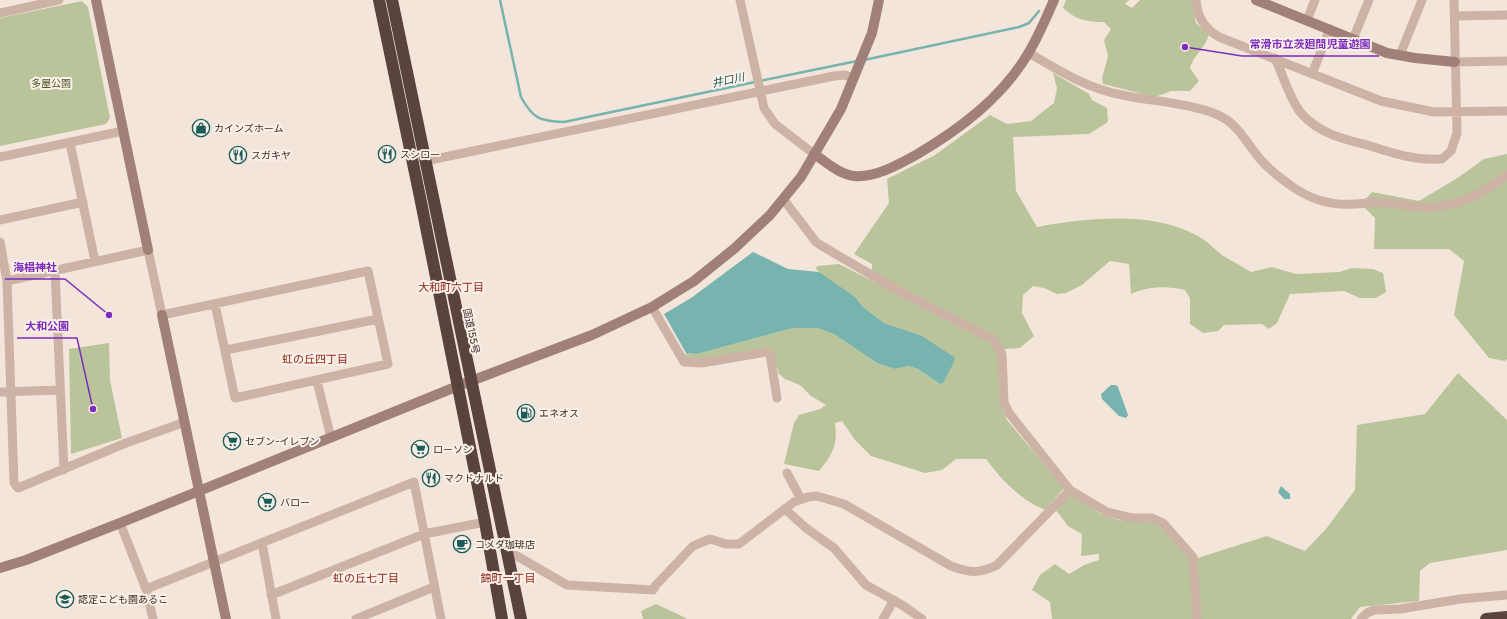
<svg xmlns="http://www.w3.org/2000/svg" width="1507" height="619" font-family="Inter,'Noto Sans JP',sans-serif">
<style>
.green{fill:#bac49a}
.water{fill:#77b3af}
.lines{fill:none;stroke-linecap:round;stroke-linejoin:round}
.stream{stroke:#77b3af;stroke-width:2.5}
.street{stroke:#cdb3a6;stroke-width:9}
.secondary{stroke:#a18177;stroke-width:10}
.highway{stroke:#5a433e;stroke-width:12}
.labels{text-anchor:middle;stroke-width:4;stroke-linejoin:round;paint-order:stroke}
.park-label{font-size:10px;fill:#4c5929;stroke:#fbf0e8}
.poi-label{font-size:10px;fill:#382b27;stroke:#fbf0e8;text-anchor:start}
.street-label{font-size:10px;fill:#382b27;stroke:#fbf0e8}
.water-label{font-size:11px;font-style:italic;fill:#195d5a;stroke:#fbf0e8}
.neighbourhood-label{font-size:11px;fill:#8e291a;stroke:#fbf0e8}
.leader{fill:none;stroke:#7b2cbf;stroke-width:1.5}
.callout-dot{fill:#7b2cbf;stroke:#fbf0e8;stroke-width:1.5}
.callout-label{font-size:11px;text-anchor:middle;font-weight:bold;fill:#7b2cbf;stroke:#fbf0e8;stroke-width:4;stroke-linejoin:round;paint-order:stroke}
</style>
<rect width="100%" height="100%" fill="#f4e5db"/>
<!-- green -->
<path class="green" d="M1066,0H1129L1125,4L1132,8L1140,0H1192L1196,23L1209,35C1205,48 1193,56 1190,68L1199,81L1190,91H1171L1155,97L1103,84L1102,78L1108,56L1104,40L1111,29L1104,22C1087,22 1076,20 1063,8Z
M82,1L88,7L110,118L106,124L0,146V18Z
M1053,73L1089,94L1092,100L1107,108L1108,122L1089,134L1013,137L1016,191L1037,227C1087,218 1156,210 1201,238C1209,242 1215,250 1222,255C1231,261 1242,266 1251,272L1272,267L1296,274L1318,273L1339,272L1352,268L1373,269L1383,273L1386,292L1376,298H1360L1344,291L1290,294L1277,323L1269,329L1262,324L1224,325L1218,331L1203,333L1190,324V298L1185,290C1166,286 1150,286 1131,294L1129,264L1110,261L1082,285L1066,293L1057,294L1044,288L1033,286L1023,295L1022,313L1034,336L1020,348L1004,349L872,272V264L854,254L889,203L887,179L935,155L990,115L1007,124L1031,121L1054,103L1057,88Z
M1507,154V359L1505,361L1489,358L1454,315L1464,261L1449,249H1374L1375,218L1361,204L1372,192L1419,201L1459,177L1484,159Z
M839,264L990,341L999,354L1000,403L1007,420L1064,488L1045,510C1019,499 1002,480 986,459H956L942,470L925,473L871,456L855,440L842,421L835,423C838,444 833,454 819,471L784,464L794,423L799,415L820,409L826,405L811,396L800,385L785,379L779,374L771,349L700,360H691L685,357L686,353L697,354L793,328H817L834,334L877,363L895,369L908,366L918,369L940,384L943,383L900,329L884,323L863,307L855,297L830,282L816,269L817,266Z
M109,343L110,380L122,438L71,454L69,349Z
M1458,373L1507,420V550L1430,563L1420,571L1419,601L1360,607L1351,619H1052L1050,602L1032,590L1040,575L1055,564L1069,574L1084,565L1099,560V554L1081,556L1082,534L1068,526L1055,509L1071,495L1101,514L1118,520L1159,523L1191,560L1267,536L1305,551L1326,529L1355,490L1357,425L1425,414Z
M656,604L686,618V619H643L641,611Z"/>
<!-- water -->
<path class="water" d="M753,252L788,269L819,272L855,297L863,307L884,323L922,336L954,357L955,360L943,383L940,384L918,369L908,366L895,369L877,363L834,334L817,328H793L697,354L686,353L664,314L691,298Z
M1111,385H1116L1118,387L1128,415L1126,418L1119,416L1102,399L1101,394Z
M1281,486L1290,494V499H1284L1278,492Z"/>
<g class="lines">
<!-- stream -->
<path class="stream" d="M500,0L521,97C533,119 540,121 564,122L755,82
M864,60L1019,27L1029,23L1039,11
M760,81L857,61"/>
<!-- street -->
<path class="street" d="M740,0L764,108L775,124L814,154
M1196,0C1197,16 1205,29 1219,37L1381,101L1434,112L1507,111
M0,13L59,0
M1455,16L1507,15
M1307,20L1315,0
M1353,39L1369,0
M1029,53C1058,70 1088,89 1122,95C1149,101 1199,104 1222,117C1239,126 1248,145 1260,159C1268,168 1280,178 1290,185C1309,199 1331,206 1355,204C1362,204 1369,202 1376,202C1390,202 1404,206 1418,207C1452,210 1481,195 1507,175
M1400,55L1422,0
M1275,58C1283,75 1290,100 1301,113C1318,133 1343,139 1367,145C1392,153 1415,161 1442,159L1451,151L1457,133L1454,0
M1455,62L1507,61
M1312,74L1330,29
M70,143L95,261
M0,157L123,131
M425,161L834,76L845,75L853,78
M784,200L816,242L822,246L897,290L994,340L1002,354L1004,402L1009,413L1070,490L1107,512L1132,518H1152L1163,523L1193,557L1197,619
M0,220L83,202
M0,242L7,281L14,483L18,488L126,443L185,422
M55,271L64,470
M7,281L148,250L162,315L368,271L388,364L235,398L215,304
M652,307L684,362L702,363L766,352L770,354L777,398
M226,350L378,319
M317,381L331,438
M0,392L60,390
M787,473L801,499
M785,509L806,528L834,548L866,585L902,605L922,619
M120,523L146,589L153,619
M262,543L276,619
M508,554L517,556L567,585L653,590L656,585L693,546L710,539L726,544H739L794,502L808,497L817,496L844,504L951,566C970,573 979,574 997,565L1070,490
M146,589L414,482L441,619
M271,595L424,534L485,522
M356,619L434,587
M883,619L894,600
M1361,619L1367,613L1374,610L1400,609L1460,599L1507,595"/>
<!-- secondary -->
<path class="secondary" d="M96,0L148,250
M1256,0L1387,53L1415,58L1455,62
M814,154C825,161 840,175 854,176C875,178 898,165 916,155C960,129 1003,97 1029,52C1039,35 1046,18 1054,0
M162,315L226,619
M0,568L26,560L120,523L458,386L592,335L652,307L694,281L735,248L770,215L801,177L841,109L872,33L879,0"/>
<!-- highway -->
<path class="highway" d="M379,0L420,197L485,522L502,619
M392,0L521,619
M1486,619L1507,617"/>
</g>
<!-- icons -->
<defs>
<symbol id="shop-ring" viewBox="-11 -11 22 22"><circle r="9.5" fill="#fbf0e8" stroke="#195d5a" stroke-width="1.5"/><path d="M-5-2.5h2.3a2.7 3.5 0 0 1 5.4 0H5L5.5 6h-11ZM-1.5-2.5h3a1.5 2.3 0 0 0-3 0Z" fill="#195d5a"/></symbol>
<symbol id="restaurant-ring" viewBox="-11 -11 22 22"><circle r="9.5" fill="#fbf0e8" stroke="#195d5a" stroke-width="1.5"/><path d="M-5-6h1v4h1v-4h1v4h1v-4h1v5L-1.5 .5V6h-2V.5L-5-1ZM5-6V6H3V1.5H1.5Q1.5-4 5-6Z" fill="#195d5a"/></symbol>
<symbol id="fuel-ring" viewBox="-11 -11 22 22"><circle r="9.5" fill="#fbf0e8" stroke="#195d5a" stroke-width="1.5"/><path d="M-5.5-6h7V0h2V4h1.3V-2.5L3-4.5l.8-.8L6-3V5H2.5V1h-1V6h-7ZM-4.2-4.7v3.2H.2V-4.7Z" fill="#195d5a"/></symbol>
<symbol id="supermarket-ring" viewBox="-11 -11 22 22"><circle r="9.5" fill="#fbf0e8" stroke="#195d5a" stroke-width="1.5"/><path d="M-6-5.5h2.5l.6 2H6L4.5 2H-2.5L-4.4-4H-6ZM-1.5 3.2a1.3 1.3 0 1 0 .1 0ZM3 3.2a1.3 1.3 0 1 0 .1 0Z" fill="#195d5a"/></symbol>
<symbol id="cafe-ring" viewBox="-11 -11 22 22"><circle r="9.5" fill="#fbf0e8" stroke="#195d5a" stroke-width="1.5"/><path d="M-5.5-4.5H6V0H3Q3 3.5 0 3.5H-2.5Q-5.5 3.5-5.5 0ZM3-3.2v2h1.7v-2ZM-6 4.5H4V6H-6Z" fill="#195d5a"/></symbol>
<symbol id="school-ring" viewBox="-11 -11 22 22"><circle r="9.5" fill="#fbf0e8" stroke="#195d5a" stroke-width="1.5"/><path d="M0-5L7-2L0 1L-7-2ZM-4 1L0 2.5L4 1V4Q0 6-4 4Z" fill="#195d5a"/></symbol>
</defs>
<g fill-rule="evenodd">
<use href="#shop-ring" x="191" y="118" width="20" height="20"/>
<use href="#restaurant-ring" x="377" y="144" width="20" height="20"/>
<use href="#restaurant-ring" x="228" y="145" width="20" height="20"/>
<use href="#fuel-ring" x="516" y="403" width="20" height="20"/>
<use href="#supermarket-ring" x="222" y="431" width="20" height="20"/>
<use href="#supermarket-ring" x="410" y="439" width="20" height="20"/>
<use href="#restaurant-ring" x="421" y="468" width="20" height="20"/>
<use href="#supermarket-ring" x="257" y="492" width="20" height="20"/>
<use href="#cafe-ring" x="452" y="534" width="20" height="20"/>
<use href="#school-ring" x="55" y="589" width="20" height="20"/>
</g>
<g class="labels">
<!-- park labels -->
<g class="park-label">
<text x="51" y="87">多屋公園</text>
</g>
<!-- poi labels -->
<g class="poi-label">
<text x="214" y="132">カインズホーム</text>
<text x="400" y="158">スシロー</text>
<text x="251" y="159">スガキヤ</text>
<text x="539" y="417">エネオス</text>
<text x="245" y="445">セブン-イレブン</text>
<text x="433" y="453">ローソン</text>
<text x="444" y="482">マクドナルド</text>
<text x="280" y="506">バロー</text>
<text x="475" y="548">コメダ珈琲店</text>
<text x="78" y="603">認定こども園あるこ</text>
</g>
<!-- street labels -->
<g class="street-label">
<text transform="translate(472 331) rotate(78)" y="4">国道155号</text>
</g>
<!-- water labels -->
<g class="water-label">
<text transform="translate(728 80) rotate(-12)" y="4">井口川</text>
</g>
<!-- neighbourhood labels -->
<g class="neighbourhood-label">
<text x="451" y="291">大和町六丁目</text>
<text x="315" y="363">虹の丘四丁目</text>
<text x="366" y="582">虹の丘七丁目</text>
<text x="508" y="582">錦町一丁目</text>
</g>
</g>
<!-- callouts -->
<path class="leader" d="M1185 47L1242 56H1379M109 315L65 279H5M93 409L77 338H17"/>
<g class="callout-dot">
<circle cx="1185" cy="47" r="4"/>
<circle cx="109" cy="315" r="4"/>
<circle cx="93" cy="409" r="4"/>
</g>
<g class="callout-label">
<text x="1310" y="48">常滑市立茨廻間児童遊園</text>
<text x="35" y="271">海椙神社</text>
<text x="47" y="330">大和公園</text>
</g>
</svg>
